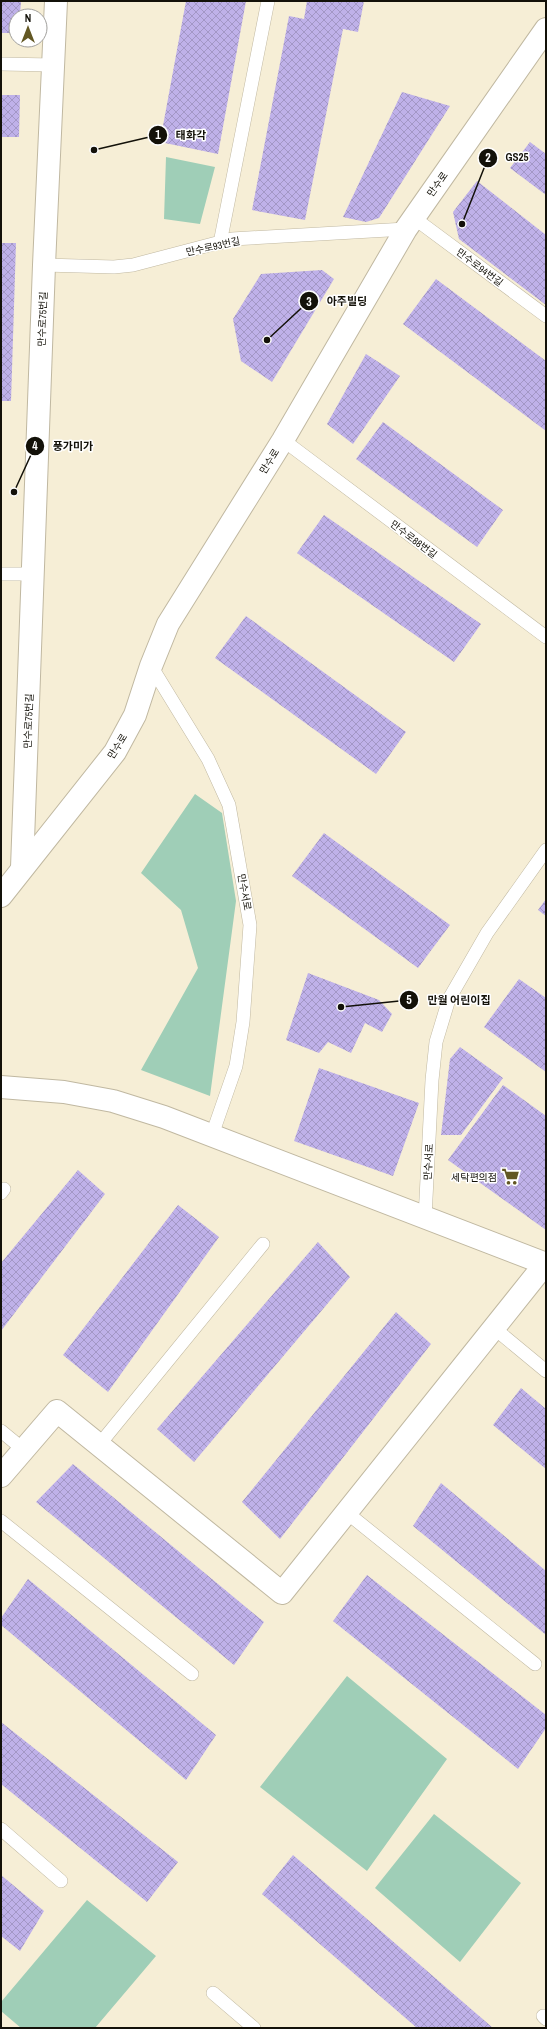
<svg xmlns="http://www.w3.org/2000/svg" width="547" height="2029" font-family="'Archivo Narrow','Noto Sans KR',sans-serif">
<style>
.park{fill:#9fceb7}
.building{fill:url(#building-cross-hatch)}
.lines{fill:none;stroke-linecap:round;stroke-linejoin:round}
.lane-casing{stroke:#c0b8a1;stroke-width:14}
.street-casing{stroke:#c0b8a1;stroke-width:24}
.secondary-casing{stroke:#c0b8a1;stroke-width:24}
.lane{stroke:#fff;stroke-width:13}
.street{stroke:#fff;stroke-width:22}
.secondary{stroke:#fff;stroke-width:22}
.labels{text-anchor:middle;stroke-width:3;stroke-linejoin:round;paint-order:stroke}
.street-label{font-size:10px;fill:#131109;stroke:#fff}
.poi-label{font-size:10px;fill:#131109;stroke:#fff;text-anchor:end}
.leader{fill:none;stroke:#131109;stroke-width:1.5}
.callout-dot{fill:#131109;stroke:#fff;stroke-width:1.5}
.mark-label{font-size:12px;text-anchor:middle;font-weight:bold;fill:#fff}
.callout-label{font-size:11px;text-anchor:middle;font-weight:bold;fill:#131109;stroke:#fff;stroke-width:3;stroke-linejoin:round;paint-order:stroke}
</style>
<defs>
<pattern id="building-cross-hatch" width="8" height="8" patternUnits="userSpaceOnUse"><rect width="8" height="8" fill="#bfb1e9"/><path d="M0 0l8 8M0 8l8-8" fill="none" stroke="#a397c6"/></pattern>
</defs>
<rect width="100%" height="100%" fill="#f6eed6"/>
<!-- park -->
<path class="park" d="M166,157L215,167L200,224L164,219Z
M195,794L222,813L236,901L210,1096L141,1070L198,968L181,910L141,873Z
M347,1676L447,1759L367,1871L260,1787Z
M434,1814L521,1883L460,1962L375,1888Z
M87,1900L156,1956L95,2028H21L1,2011V2002Z"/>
<!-- building -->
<path class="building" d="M1,1H21L20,16H16V33H1Z
M186,1H246L218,154L160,142Z
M307,1H364L358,32L343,29L305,220L252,210L289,16L304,19Z
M402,92L450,106L379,218L366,222L343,217Z
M1,95H20L19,137H1Z
M530,142L546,154V195L510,168Z
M477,181L546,235V305L459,239L453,212Z
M1,243H16L11,401H1Z
M322,270L334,279L272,382L241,361L233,319L261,274Z
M436,279L546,361V431L403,324Z
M366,354L400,376L353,444L327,424Z
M383,422L503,510L477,547L356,459Z
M324,515L481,624L454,662L297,553Z
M246,616L406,732L376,774L215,658Z
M324,833L450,925L418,968L292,876Z
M546,899V916L538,910Z
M308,973L379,1000L392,1014L382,1032L365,1023L351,1053L328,1042L319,1053L286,1040Z
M519,979L546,998V1072L484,1027Z
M460,1047L503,1078L461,1135H441L450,1059Z
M319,1068L419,1103L393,1176L294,1141Z
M503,1085L546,1116V1230L448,1160Z
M78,1170L105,1194L1,1331V1263Z
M178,1205L219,1237L108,1392L63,1355Z
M318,1242L350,1277L194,1462L157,1429Z
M396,1312L431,1344L280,1539L242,1502Z
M521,1388L546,1409V1469L493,1425Z
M73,1464L264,1622L234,1665L36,1502Z
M441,1483L546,1571V1635L413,1526Z
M367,1575L546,1715V1728L518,1769L333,1621Z
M28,1579L216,1735L186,1780L1,1625V1618Z
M1,1722L178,1862L147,1902L1,1784Z
M293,1855L493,2028H417L262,1894Z
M1,1875L44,1911L20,1951L1,1936Z"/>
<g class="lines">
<defs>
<path id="lane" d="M1,64L53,65
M414,218L546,316
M220,243L268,1
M44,265L114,267L133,265L232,239L406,229
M283,440L546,637
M1,574H33
M151,666L208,759L229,805L250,925L243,1022L236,1066L212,1135
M1,1193L4,1189
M425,1218L432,1080L436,1042L449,999L487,933L546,850
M494,1328L546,1371
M1,1431L24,1450
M99,1445L263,1244
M346,1512L535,1664
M1,1521L192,1674
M1,1829L61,1881
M213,1993L254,2028
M543,2016L546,2019"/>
<path id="street" d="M22,868L44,265L56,1
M1,1476L57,1411L282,1593L545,1264"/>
<path id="secondary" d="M1,896L115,752L135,715L151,666L168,624L283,440L406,229L546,29
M1,1087L64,1092L113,1101L164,1117L546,1264"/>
</defs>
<!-- lane casing -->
<use href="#lane" class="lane-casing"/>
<!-- street casing -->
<use href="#street" class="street-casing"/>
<!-- secondary casing -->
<use href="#secondary" class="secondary-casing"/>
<!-- lane -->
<use href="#lane" class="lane"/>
<!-- street -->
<use href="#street" class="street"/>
<!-- secondary -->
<use href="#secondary" class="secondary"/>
</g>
<!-- icons -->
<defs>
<symbol id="supermarket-bare" viewBox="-9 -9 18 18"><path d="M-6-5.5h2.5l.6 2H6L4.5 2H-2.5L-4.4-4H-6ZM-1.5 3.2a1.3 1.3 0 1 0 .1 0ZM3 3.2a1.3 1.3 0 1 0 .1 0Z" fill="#625723" stroke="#fff" stroke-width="2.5" paint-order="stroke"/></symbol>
</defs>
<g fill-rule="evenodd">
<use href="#supermarket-bare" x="498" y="1164" width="25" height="25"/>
</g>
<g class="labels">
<!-- street labels -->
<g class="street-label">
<text transform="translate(437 184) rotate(-55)" y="4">만수로</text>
<text transform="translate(213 246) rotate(-12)" y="4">만수로93번길</text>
<text transform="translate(480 267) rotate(37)" y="4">만수로94번길</text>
<text transform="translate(42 319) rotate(-88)" y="4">만수로75번길</text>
<text transform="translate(269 461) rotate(-58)" y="4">만수로</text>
<text transform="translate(414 539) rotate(37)" y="4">만수로88번길</text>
<text transform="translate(28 721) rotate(-88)" y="4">만수로75번길</text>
<text transform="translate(117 746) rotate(-58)" y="4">만수로</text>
<text transform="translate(245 892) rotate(80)" y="4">만수서로</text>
<text transform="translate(428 1162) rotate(-87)" y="4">만수서로</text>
</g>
<!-- poi labels -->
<g class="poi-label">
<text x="497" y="1181">세탁편의점</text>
</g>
</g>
<!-- callouts -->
<path class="leader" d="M94 150L158 135M462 224L488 158M267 340L309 301M14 492L35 446M341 1007L409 1000"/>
<g class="callout-dot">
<circle cx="94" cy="150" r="4"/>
<circle cx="462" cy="224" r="4"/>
<circle cx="267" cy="340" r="4"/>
<circle cx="14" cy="492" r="4"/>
<circle cx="341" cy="1007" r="4"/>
<circle cx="158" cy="135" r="10"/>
<circle cx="488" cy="158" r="10"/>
<circle cx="309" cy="301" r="10"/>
<circle cx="35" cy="446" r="10"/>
<circle cx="409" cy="1000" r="10"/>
</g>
<g class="mark-label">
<text x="158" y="139">1</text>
<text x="488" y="162">2</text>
<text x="309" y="306">3</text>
<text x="35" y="450">4</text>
<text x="409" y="1004">5</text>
</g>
<g class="callout-label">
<text x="191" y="139">태화각</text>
<text x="517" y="161">GS25</text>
<text x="347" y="305">아주빌딩</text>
<text x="73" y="450">풍가미가</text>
<text x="459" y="1004">만월 어린이집</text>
</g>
<!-- border -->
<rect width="547" height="2029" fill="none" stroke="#131109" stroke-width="4"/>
<!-- north arrow -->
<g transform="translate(28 28)"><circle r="19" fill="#ffffff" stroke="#a1a09d"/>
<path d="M0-3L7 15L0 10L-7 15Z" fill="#625723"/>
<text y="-6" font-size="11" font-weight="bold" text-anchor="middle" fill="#131109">N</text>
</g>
</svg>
